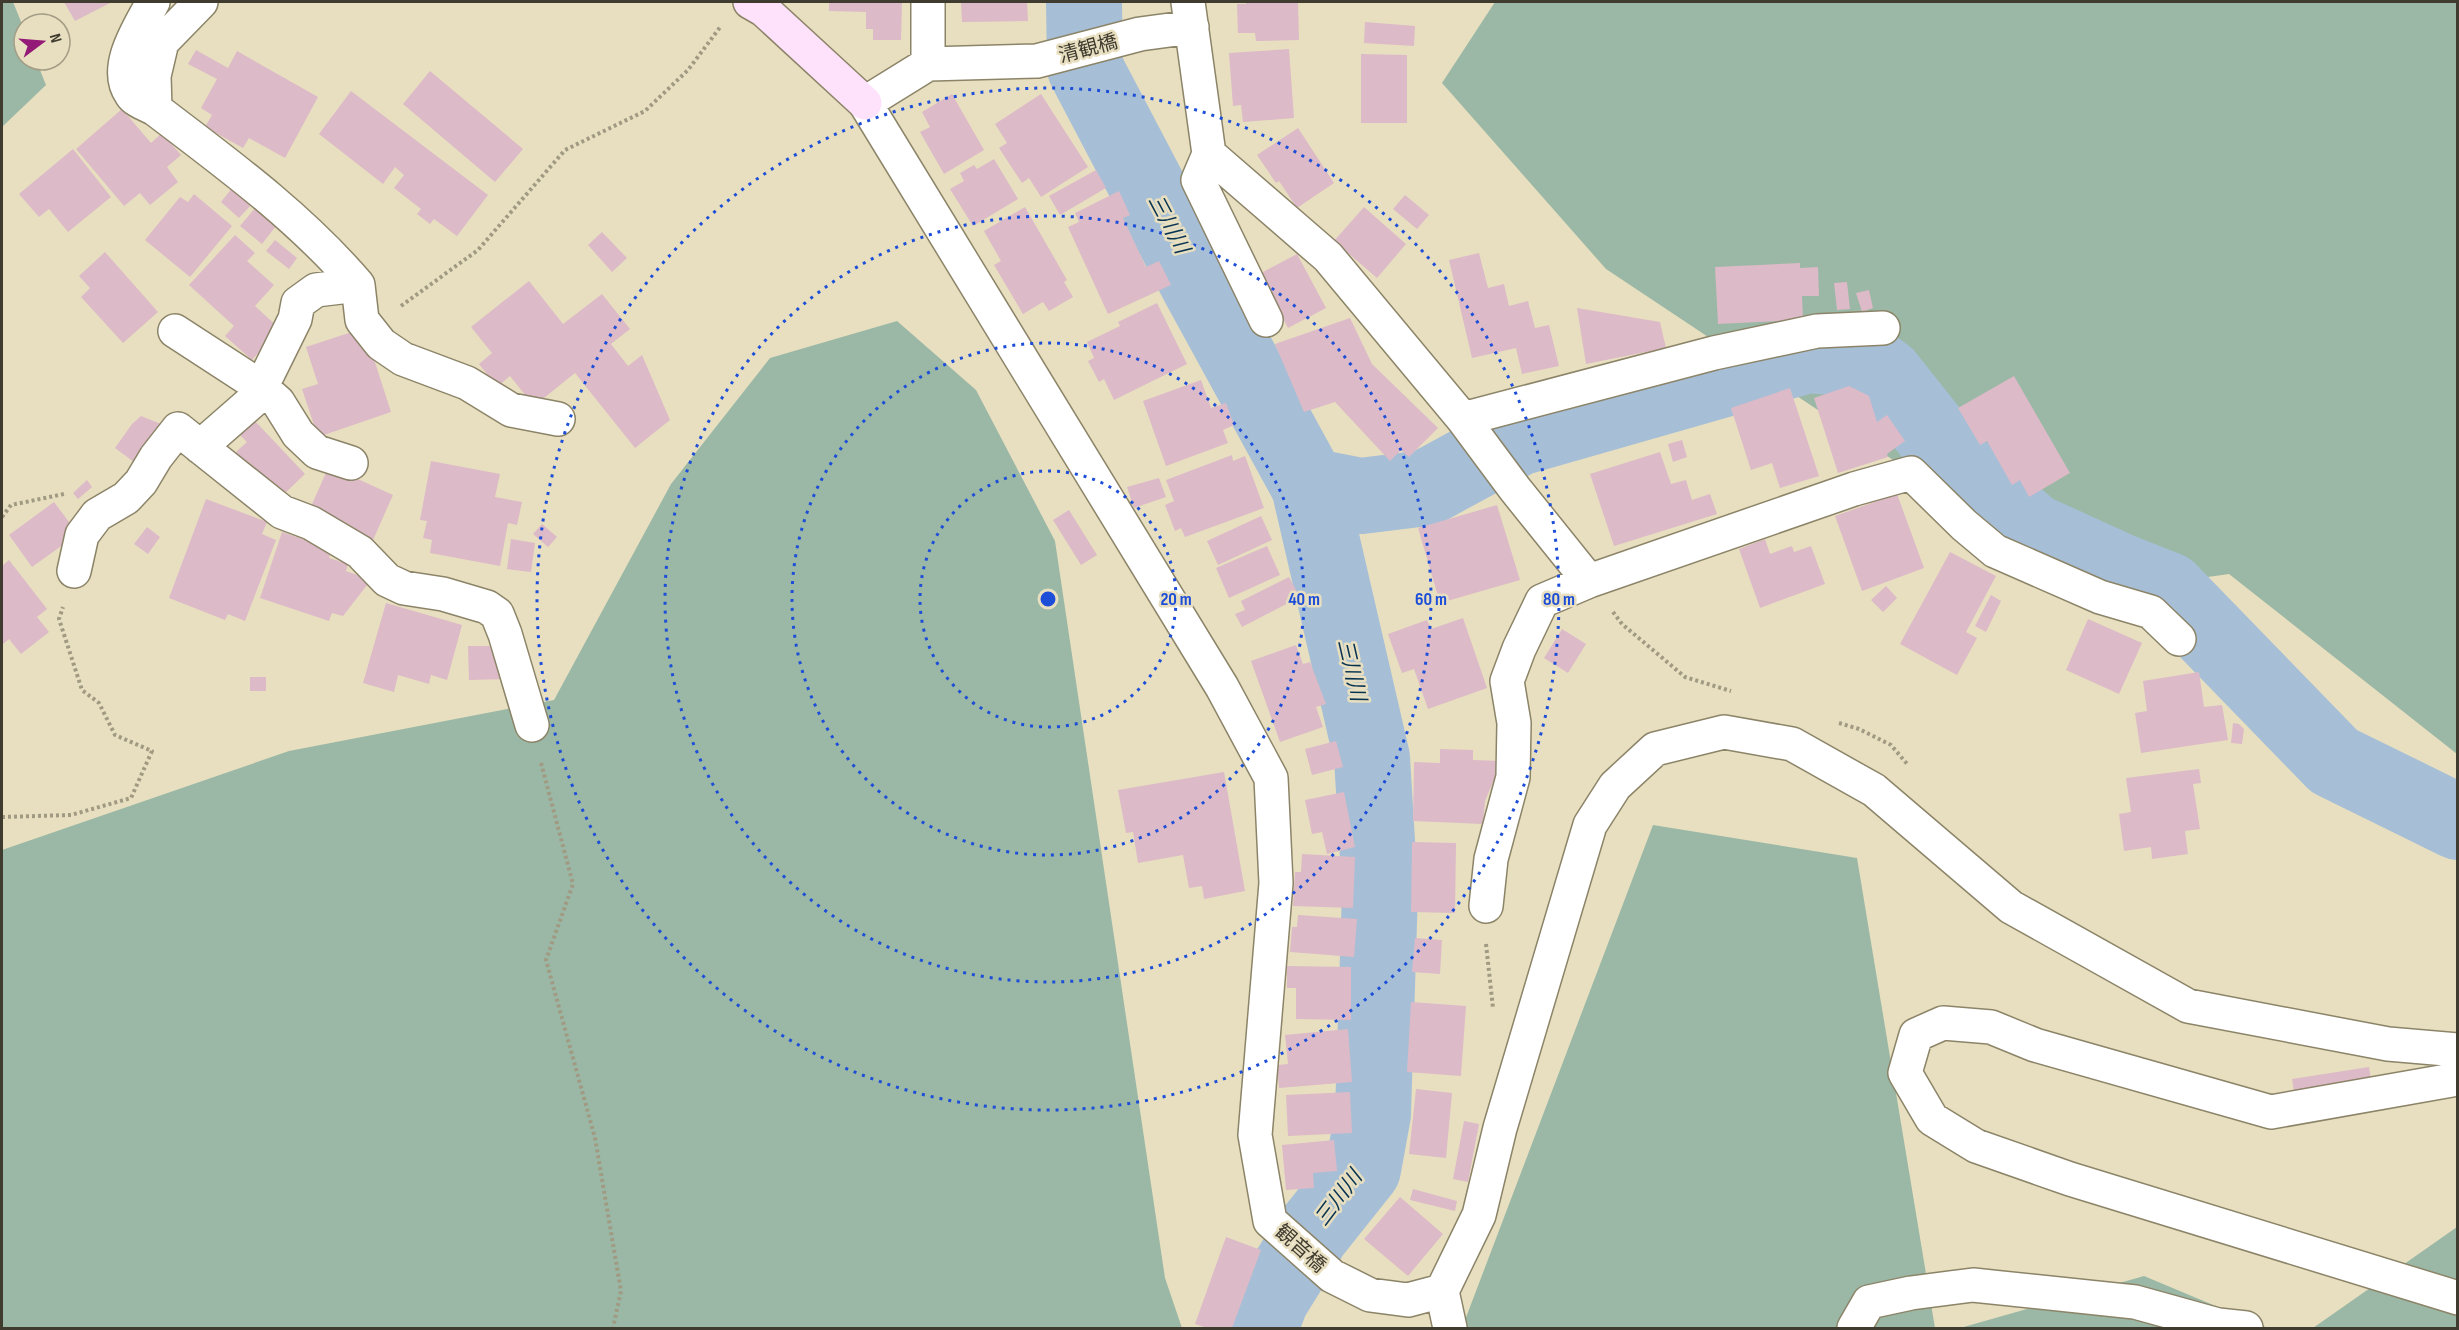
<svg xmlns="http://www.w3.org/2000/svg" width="2459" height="1330" font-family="'Sofia Sans Condensed','Noto Sans JP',sans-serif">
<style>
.forest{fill:#9ab8a5}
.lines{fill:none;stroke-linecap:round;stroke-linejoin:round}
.river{stroke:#a6bfd6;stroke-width:76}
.building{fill:#dcbac7}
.street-casing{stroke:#8c8468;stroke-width:36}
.secondary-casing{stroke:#8c8468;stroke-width:36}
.path{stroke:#a19a83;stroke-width:4;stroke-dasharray:3 3;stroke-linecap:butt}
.street{stroke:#fff;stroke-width:33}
.secondary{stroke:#fee2fc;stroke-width:33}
.ring{fill:none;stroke:#1d4ed8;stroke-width:3;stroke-dasharray:3 6}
.labels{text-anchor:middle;stroke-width:5;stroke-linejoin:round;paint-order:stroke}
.street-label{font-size:20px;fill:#3f3b2f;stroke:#e8dfc0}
.water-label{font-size:21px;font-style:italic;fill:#083453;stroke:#e8dfc0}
.centre{fill:#1d4ed8;stroke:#e8dfc0;stroke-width:3}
.ring-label{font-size:18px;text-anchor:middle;font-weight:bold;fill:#1d4ed8;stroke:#e8dfc0;stroke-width:5;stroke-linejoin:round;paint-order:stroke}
</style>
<rect width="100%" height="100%" fill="#e8dfc0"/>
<!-- forest -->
<path class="forest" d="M2,2H13L24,29V60H36L46,85L2,127Z
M1495,2H2457V754L2229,574L2086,594L2000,531L1606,269L1442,83Z
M897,321L976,390L1055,541L1165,1278L1182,1328H2V850L289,751L554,700L671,484L770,358Z
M1653,825L1857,858L1935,1328H1462Z
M2457,1227V1328H2313Z
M2144,1276L2268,1328H1960Z"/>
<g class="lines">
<!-- river -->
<path class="river" d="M1084,2L1085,68L1200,287L1309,486L1372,758L1380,891L1373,1114L1363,1169L1312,1233L1271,1299L1260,1328
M1309,486L1361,496L1426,488L1518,438L1808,355L1863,359L1886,376L1959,468L2032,531L2120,571L2168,590L2334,761L2458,822"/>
</g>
<!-- building -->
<path class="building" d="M64,2H112L75,21Z
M829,2H902L901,40H873V29H866V12L829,11Z
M961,2H1027L1028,21L962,22Z
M1246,2H1298L1299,40L1256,41L1255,33H1238L1237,4H1246Z
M1365,22L1415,26L1414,46L1364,43Z
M1289,49L1294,118L1243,122L1241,105L1233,106L1229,53Z
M196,50L228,68L237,51L318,97L285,158L249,138L243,148L205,127L212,115L201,108L217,79L188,64Z
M1361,54L1407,55V123H1361Z
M430,71L523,149L495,182L403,104Z
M351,91L488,195L457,236L434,219L430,224L417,214L421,209L394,188L404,175L395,167L383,184L319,134Z
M952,94L984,150L944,174L920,132L930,127L922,112Z
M1041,94L1088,167L1041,197L1029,178L1022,183L999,148L1007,143L995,124Z
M122,109L151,143L162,133L181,155L167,167L178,182L150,205L140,193L124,206L76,149Z
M1298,128L1334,183L1297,208L1279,181L1276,183L1257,155Z
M73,149L111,197L68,232L49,209L39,217L19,194Z
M994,159L1018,199L973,226L950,189L964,181L960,173L974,165L977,169Z
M1096,170L1106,188L1060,215L1049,196Z
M233,187L252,204L239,218L221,202Z
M1119,191L1130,215L1123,218L1146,267L1159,261L1171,285L1108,314L1068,227L1079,222L1075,213Z
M194,194L232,226L190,277L145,240L180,197L188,202Z
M1405,195L1429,215L1417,229L1393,209Z
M1025,207L1067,280L1064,282L1073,297L1049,311L1043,302L1023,314L994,265L1001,261L984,231Z
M1364,207L1406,244L1377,278L1334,241Z
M255,208L276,226L262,244L240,226Z
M602,232L627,258L612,272L588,245Z
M235,235L255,253L247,261L274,285L255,306L280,329L252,360L225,336L234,326L189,285Z
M275,240L297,258L289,269L266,251Z
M105,252L158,312L123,343L81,297L90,288L79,276Z
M1479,253L1488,288L1504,284L1509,306L1528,301L1535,328L1549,325L1559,366L1522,374L1516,348L1472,358L1449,260Z
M1297,254L1326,308L1288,328L1259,274Z
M1800,263V268L1818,267L1819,296H1802L1803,320L1718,324L1715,267Z
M529,281L563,324L602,294L630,329L611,344L628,366L642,355L670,420L635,448L575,373L534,406L510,376L497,387L479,364L492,353L471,327Z
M1847,282L1850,309L1837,310L1834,283Z
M1869,290L1873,308L1862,312L1856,293Z
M1157,303L1187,364L1114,400L1104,379L1099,382L1088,361L1094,358L1087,342L1120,326L1118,322Z
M1577,308L1660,322L1666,348L1586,364Z
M1350,318L1372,364L1438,428L1409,457L1401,450L1390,461L1335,402L1304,412L1275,344Z
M364,328L391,412L318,437L302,389L318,384L306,347Z
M2014,376L2070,473L2029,497L2020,480L2012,485L1987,441L1980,445L1958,408Z
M1201,380L1211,408L1226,403L1234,425L1223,430L1228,443L1166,466L1143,401Z
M1849,386L1869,396L1877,422L1887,415L1905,441L1887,454L1888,457L1838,473L1814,398Z
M1790,388L1819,476L1780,488L1772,463L1751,470L1731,408Z
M141,416L166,426L138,465L115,448L132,424Z
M255,421L305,474L280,498L236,452L247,442L240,435Z
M1682,440L1687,457L1673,462L1668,444Z
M1660,452L1671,484L1686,480L1692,500L1710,494L1717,514L1614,546L1590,474Z
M1232,455L1233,461L1245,456L1264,508L1185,537L1181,528L1175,531L1165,505L1174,501L1166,480Z
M431,461L500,474L495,497L522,502L517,525L508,523L500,566L430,553L432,540L423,538L427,521L420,520Z
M329,466L393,495L373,540L309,511Z
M1159,478L1166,497L1134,508L1127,487Z
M87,480L92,487L78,499L73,493Z
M1897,494L1924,568L1862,591L1835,516Z
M206,499L267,522L262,534L276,540L245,621L228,614L225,620L169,598Z
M54,502L78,534L32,567L9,535Z
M1497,505L1520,580L1440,603L1418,528Z
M1069,510L1097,555L1081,565L1053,520Z
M1261,516L1272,540L1218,565L1207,541Z
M542,524L557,537L548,547L533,534Z
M147,527L160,537L148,554L134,544Z
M282,532L332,549L329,558L348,564L346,571L371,580L343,616L332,613L329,621L260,598Z
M511,539L535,543L531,572L507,569Z
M1765,539L1770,554L1792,546L1794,552L1811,546L1825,584L1760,608L1739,549Z
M1267,546L1280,575L1229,598L1216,568Z
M1950,552L1996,576L1966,632L1977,638L1957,675L1900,644Z
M9,560L47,609L37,617L49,632L21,654L9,639L2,645V566Z
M1289,577L1300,597L1242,627L1235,614L1245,610L1241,601Z
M1886,586L1897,598L1883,612L1871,600Z
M1991,595L2001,601L1986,632L1975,626Z
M386,603L462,625L447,680L431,675L429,684L398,675L394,692L363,683Z
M1463,618L1487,688L1428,709L1414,669L1402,673L1388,634L1427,620L1431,629Z
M2088,619L2142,643L2119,694L2066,670Z
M1562,629L1586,644L1568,673L1544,658Z
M1296,645L1303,664L1310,662L1326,704L1316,707L1323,727L1280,742L1251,661Z
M468,646H501L511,679L469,680Z
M2199,672L2204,707L2222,705L2228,740L2141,753L2135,713L2147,711L2143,681Z
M250,677H266V691H250Z
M2233,723L2239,724L2244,729L2242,744L2231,743Z
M1336,741L1343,767L1312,775L1305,749Z
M1440,749L1473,750V760L1502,761L1485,801L1483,824L1413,821L1414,762L1440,763Z
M2199,769L2201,783L2193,784L2200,829L2185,831L2188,854L2152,859L2151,847L2124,851L2119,814L2131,812L2126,778Z
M1224,772L1245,891L1204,899L1202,886L1189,888L1183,855L1138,863L1133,832L1126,833L1118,790Z
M1344,792L1355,847L1327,854L1322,832L1312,834L1305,800Z
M1412,842L1456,843L1455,913L1411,912Z
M1302,854L1355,857L1353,908L1293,906L1295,872H1301Z
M1298,915L1357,919L1354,957L1290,952L1292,927H1297Z
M1415,938L1442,940L1440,974L1412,972Z
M1287,966L1351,967V1020L1296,1019V988H1287Z
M1411,1002L1466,1006L1461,1076L1407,1072Z
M1348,1029L1352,1082L1279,1088L1277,1065L1288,1064L1285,1035Z
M2369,1067L2371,1079L2294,1091L2292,1079Z
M1416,1089L1452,1093L1446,1158L1409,1154Z
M1350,1092L1352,1133L1288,1136L1286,1095Z
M1464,1121L1479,1124L1468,1182L1453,1179Z
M1334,1140L1337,1171L1313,1173L1314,1188L1286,1190L1282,1145Z
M1413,1189L1457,1201L1455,1211L1410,1200Z
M1400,1197L1443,1234L1408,1276L1364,1239Z
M1226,1237L1261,1250L1232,1328H1207L1195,1324Z"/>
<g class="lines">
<defs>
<path id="street" d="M153,2C140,27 112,67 131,94C135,101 148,105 155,109
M1188,2L1209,154L1328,257L1463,419L1515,489L1589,581
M1192,27L1140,34L1037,61L928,64L865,103L1222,687L1271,778L1276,883L1255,1135L1270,1221L1332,1276L1370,1295L1408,1300L1442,1291
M928,64V2
M1209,154L1198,180L1266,320
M358,285L362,320L381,344L403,359L467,383L511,410L558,419
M175,331L261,387L278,402L298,434L317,452L351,463
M1463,419L1714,353L1817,331L1883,328
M200,447L256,398L295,319L298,303L316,290L358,285C300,217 226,163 155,109L154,76L162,42L201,2
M74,571L82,535L97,515L126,498L141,482L156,457L178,429L282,512L311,523L360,552L387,580L404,588L443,594L487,607L497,614L505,634L532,725
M1486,906L1491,859L1513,777L1514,723L1507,681L1519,649L1542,601L1589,581L1854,489L1911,473L1964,525L1995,551L2100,597L2151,612L2179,639
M2458,1079L2271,1112L2035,1045L1991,1027L1943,1023L1916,1035L1905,1073L1932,1119L1976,1146L2070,1179L2458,1298
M1450,1328L1442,1291L1479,1215L1500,1128L1590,825L1615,786L1655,749L1724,732L1792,744L1874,790L2011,907L2188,1006L2388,1044L2458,1050
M1854,1328L1869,1302L1911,1293L1973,1285L2135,1302L2218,1325L2246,1328"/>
<path id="secondary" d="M750,2L764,10L865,103"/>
</defs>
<!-- street casing -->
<use href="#street" class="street-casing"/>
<!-- secondary casing -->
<use href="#secondary" class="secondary-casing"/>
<!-- path -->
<path class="path" d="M401,306L478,250L565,150L645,111L688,70L721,26
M2,517L11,505L64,494
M1613,612L1622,624L1685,677L1731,691
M1839,723L1859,729L1891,745L1908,765
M541,763L573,884L546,960L595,1138L621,1291L613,1328
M2,817L71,815L131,798L152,751L115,735L99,703L82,690L59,619L63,607
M1486,944L1493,1008"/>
<!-- street -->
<use href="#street" class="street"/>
<!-- secondary -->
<use href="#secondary" class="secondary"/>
</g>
<!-- distance rings -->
<g class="ring">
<circle cx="1048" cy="599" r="128"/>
<circle cx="1048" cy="599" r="256"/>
<circle cx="1048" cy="599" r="383"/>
<circle cx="1048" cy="599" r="511"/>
</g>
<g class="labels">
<!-- street labels -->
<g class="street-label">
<text transform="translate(1088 48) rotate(-15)" y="7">清観橋</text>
<text transform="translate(1301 1248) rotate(42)" y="7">観音橋</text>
</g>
<!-- water labels -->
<g class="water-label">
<text transform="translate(1169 224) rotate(62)" y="7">三川川</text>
<text transform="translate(1352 670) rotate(77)" y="7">三川川</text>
<text transform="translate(1338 1198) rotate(-53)" y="7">三川川</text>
</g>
</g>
<circle cx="1048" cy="599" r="9" class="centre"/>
<g class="ring-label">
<text x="1176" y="605">20 m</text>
<text x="1304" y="605">40 m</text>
<text x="1431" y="605">60 m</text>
<text x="1559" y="605">80 m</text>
</g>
<!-- border -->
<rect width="2459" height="1330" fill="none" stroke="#3f3b2f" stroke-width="6"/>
<!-- north arrow -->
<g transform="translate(42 42) rotate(74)"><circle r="28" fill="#e8dfc0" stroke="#a49d86" stroke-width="1.5"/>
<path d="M0-4.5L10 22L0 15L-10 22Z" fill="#931a76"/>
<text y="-9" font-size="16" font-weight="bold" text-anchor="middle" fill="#3f3b2f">N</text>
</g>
</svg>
